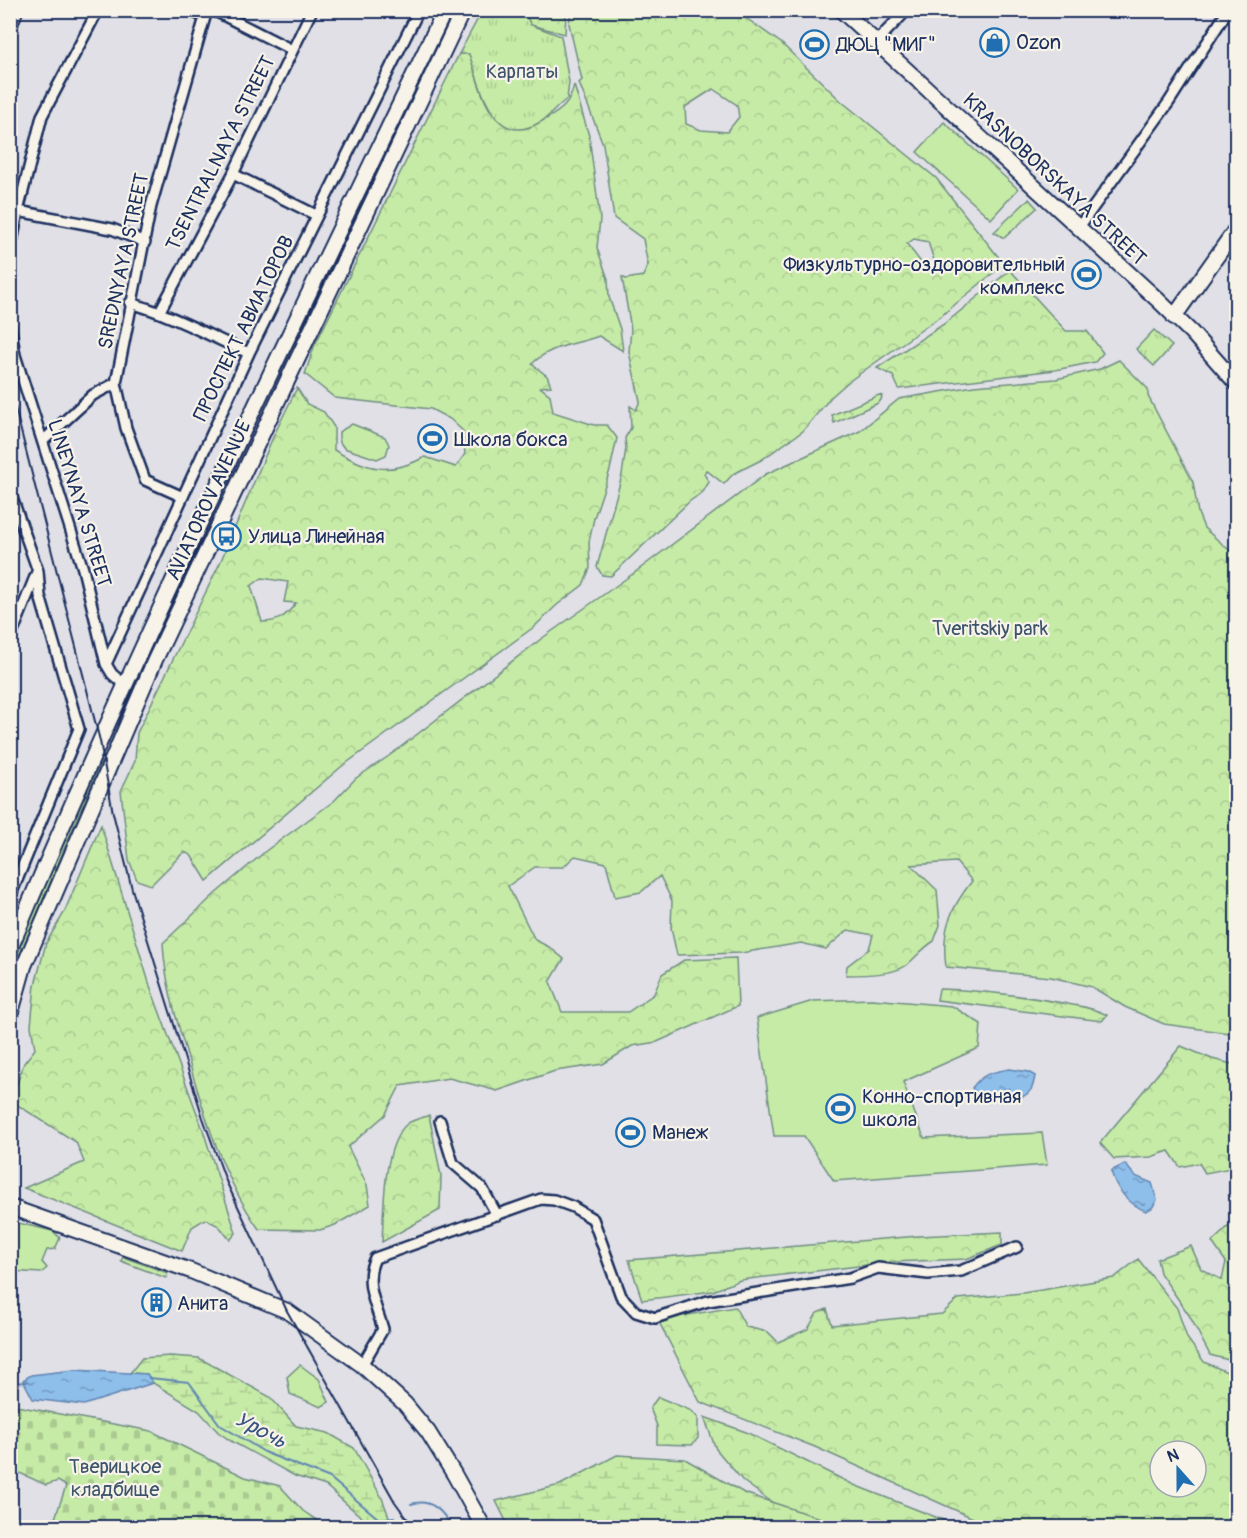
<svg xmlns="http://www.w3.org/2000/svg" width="1247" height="1538" font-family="Pangolin,sans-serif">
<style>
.grass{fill:#c6eba6;stroke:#708d82;stroke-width:1.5}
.forest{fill:url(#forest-crowns);stroke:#708d82;stroke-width:1.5;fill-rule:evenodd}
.wetland{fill:url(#wetland-marsh);stroke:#708d82;stroke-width:1.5}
.cemetery{fill:url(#cemetery-stones);stroke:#708d82;stroke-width:1.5}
.park{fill:url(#park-tufts);stroke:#708d82;stroke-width:1.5}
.water{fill:url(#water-ripples);stroke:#6085b2;stroke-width:1.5}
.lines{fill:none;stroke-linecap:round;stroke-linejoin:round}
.stream{stroke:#6085b2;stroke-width:2}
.street-casing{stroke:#1b2f5e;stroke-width:14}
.secondary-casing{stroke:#1b2f5e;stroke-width:18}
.street{stroke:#f7f3e8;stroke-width:9}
.secondary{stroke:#f7f3e8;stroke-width:14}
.rail{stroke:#1b2f5e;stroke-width:2}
.labels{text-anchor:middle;stroke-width:4.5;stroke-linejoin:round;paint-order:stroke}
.poi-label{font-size:20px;fill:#1b2f5e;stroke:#f7f3e8;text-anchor:start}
.park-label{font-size:20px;fill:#3d556c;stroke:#f7f3e8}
.street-label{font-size:20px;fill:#1b2f5e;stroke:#f7f3e8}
.water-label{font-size:21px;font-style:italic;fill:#385381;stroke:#f7f3e8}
</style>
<defs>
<pattern id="forest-crowns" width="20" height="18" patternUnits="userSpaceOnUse" patternTransform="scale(1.5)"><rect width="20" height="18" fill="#c6eba6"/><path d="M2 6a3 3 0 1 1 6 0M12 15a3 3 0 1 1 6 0" fill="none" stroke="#aaca91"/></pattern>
<pattern id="wetland-marsh" width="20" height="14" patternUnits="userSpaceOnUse" patternTransform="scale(1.5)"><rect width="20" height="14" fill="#c6eba6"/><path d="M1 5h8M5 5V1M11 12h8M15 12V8" fill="none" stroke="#aaca91"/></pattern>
<pattern id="cemetery-stones" width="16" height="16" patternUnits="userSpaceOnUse" patternTransform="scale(1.5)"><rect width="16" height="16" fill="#c6eba6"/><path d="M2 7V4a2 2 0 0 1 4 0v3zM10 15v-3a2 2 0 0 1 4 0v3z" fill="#aaca91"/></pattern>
<pattern id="park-tufts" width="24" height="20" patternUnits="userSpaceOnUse" patternTransform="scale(1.5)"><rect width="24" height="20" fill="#c6eba6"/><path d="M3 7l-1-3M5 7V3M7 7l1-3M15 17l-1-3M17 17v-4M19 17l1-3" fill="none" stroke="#aaca91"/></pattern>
<pattern id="water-ripples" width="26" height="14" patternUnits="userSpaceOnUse" patternTransform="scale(1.5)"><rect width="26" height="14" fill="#8ebeea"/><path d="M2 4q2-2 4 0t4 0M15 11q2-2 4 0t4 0" fill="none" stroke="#739bc1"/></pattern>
</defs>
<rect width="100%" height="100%" fill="#e0e0e6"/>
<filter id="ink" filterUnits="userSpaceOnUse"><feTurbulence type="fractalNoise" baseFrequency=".0167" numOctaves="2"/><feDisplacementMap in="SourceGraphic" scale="12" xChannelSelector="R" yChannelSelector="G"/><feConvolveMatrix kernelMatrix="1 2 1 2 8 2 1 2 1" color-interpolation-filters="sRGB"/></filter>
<g filter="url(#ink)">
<!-- grass -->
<path class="grass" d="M944,122L1018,189L991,219L917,152Z
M352,424L385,437L389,445L386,455L377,459L344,448L339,441V432Z
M99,754L101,762L19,956L11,989V964Z
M872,999L952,1006L981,1024L979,1048L903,1082L924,1138L1042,1133L1047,1165L834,1181L804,1136H774L757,1018L813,1001Z
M18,1223L53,1231L60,1238L55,1249L47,1250L42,1262L47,1268L41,1273L11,1271V1224Z
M123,1257L168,1273L166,1278L121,1261Z
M300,1365L319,1379L329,1402L321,1407L290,1394L287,1377Z"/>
<!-- forest -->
<path class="forest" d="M523,11H566L565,34L531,25Z
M571,11H736L781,43L841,101L936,178L1004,264L941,316L848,382L831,397L803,431L761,460L733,474L724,484L706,470L704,474L709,482L703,492L690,501L611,576L602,575L597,567L622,475L626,448L625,438L631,428L630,406L636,410L640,401L629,352L631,329L622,277L626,279L643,276L648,265L643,239L614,218L603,144L579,83L582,80L569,24ZM713,89L737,105L739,117L727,132L701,130L686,124L685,107ZM914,239L928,242L935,263L932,268L926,269L907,244Z
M469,53C483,95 490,148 546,119C562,110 570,104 574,85L589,136L600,219L597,248L608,279L609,297L620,329L623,351L599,336C575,345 550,345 532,364L547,376L551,386L540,387L550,395L553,412L594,425H607L617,438L610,470L594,518L589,542L590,568L583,585L557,605L534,627L341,767L207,881L191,855L184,852L151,885L137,880L129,860L121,791L135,761L137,733L220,563L273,437L297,388L307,404L324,412L334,427V450C368,470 389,476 425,457L456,467L465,454L463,431L450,419L431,409L335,398L305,374L314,347L459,54ZM262,578L288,582L284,602L296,603C286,616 279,622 262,622L251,586Z
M1029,199L1037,208L1004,238L994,232Z
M1010,270L1066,331H1087L1103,353L1095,362L1055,370L899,389L893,376L877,368L947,322Z
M1119,360L1148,389V396L1193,482L1198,513L1204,528L1236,556V1034L1164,1024L1125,1007L1092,987L1051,977L946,967C941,930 950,909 972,881L956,862L911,865L937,890L940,925L934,941C923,948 918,955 908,964C896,975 862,975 846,975L847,966L869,949L873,935L848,930L826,949L801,943L741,953L677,955L671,928L672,901L660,876L641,892L615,897L606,863L575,856L563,867H535L508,886L535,940L549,947L564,959L550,982L562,1012H628L654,994L662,974L684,960L736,958L738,1006L657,1042L632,1046L603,1064L555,1071L497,1091L449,1078L400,1086L385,1115L348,1147L367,1185L370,1205L335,1225L320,1230L259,1229C222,1177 203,1111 186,1051C175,1015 165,981 163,943L215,894L267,850L334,801L356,778L389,756L541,639L634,573L766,474L860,431L899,399L974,386L1056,379L1100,369Z
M879,395L882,396L881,400L876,404L834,423L832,415Z
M101,825L150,986L202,1127L236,1233L230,1240L219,1226L205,1219L192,1227L182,1251L24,1188L84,1162L76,1142L11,1101L24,1063L35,1049L31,1026L35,985L46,943L64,913Z
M939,989C983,990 1025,996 1068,1004C1083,1007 1094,1008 1107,1015L1102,1021L937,1000Z
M1181,1046L1212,1059L1236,1065V1167L1205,1173L1199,1163L1180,1167L1169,1151L1151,1157L1114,1159L1100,1143Z
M429,1115L441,1176L440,1210L382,1242C384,1212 382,1145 407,1124C412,1120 423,1118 429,1115Z
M1234,1221H1236V1362L1210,1355L1189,1315L1160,1273L1157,1259L1191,1246L1201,1269L1222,1280L1226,1262L1212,1242Z
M1002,1232V1245L966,1259L892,1262L740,1280L713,1291L642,1300L629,1260L919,1236Z
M1138,1259L1177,1308L1187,1338L1204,1362L1236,1376V1527H993L815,1447L700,1402L658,1320L735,1307L746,1327L768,1332L778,1342L808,1329L817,1313L827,1309L832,1325L942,1314L958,1299L1023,1293L1114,1278ZM1160,1451H1196V1487H1160Z
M658,1397L692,1411L698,1418V1438L692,1445L657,1444V1426L650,1408Z
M704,1417L746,1432L854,1485L961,1527H795L781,1509L743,1481L716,1449Z"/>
<!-- wetland -->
<path class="wetland" d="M170,1356L199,1358L270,1397L296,1426L328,1433L354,1448L382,1498L392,1525L366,1521L326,1486L295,1476L231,1441L218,1432L199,1411L153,1383L147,1374L130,1373L142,1358Z
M617,1455L685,1459L744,1493L847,1527H509L496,1501L560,1485Z"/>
<!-- cemetery -->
<path class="cemetery" d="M11,1405L151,1431L245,1477L280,1486L303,1511L327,1527H52L66,1486L58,1481L46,1485L11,1469Z"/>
<!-- park -->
<path class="park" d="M482,11H523L531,25L561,36L569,82L567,99C558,105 551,115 542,121C493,152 481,87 469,54H459Z
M1154,330L1172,346L1154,366L1136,349Z"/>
<!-- water -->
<path class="water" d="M1009,1069L1028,1072L1035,1076C1033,1087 1032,1092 1022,1097L978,1096L972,1088C982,1073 993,1072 1009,1069Z
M1125,1164L1135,1176L1152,1183L1157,1200L1152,1208L1146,1211C1128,1204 1116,1189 1111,1171Z
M74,1370L147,1374L153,1383L84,1405L33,1399L23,1380L31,1375Z"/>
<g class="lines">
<!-- stream -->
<path class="stream" d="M149,1378L189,1382L220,1425L266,1453L330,1478L379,1519L394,1517
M10,1383L27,1382
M411,1504C431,1498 443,1511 452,1528"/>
<defs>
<path id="street" d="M189,10L204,17
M213,10L292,50
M876,42L907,10
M233,174L316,215
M18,211L112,229L145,242
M1079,227L1169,102L1228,10
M10,253L18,211L42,116L98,10
M130,303C171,314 209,336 249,353
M160,311L233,174L312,10
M10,324L15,355L83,569L106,664L112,674L126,686
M44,440L93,395L116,383
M10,492L38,571L40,596L79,729L10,897
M183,497L145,480L126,428L116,383L151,206L207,10
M10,639L37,572
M106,664L249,353L419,10
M440,1121L453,1163L482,1188L497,1215
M362,1365L383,1329C376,1305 363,1282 375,1258L541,1199L554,1200L573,1207L593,1219L621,1296L636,1312L655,1318L708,1301L850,1278L878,1268L928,1274L961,1271L1017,1247"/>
<path id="secondary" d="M841,10L1158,300L1192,333L1236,383
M1174,317L1236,229
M10,949C143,631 296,321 445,10
M10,1016L24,966L154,662L463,10
M10,1207L191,1271L287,1311L362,1365L405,1404L428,1432L454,1474L484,1528"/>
</defs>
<!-- street casing -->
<use href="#street" class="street-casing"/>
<!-- secondary casing -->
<use href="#secondary" class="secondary-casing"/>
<!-- street -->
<use href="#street" class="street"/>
<!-- secondary -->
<use href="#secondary" class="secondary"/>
<!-- rail -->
<path class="rail" d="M10,18L14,10
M10,47L24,10
M10,388L100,741L113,813L132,889L203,1118L226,1181L287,1311L395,1502L414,1528"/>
</g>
</g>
<!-- icons -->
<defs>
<symbol id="shop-ring" viewBox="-11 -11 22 22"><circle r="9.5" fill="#f7f3e8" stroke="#1f6fb2" stroke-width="1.5"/><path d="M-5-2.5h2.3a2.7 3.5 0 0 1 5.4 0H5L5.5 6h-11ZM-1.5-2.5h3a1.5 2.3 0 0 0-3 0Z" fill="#1f6fb2"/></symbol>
<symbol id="stadium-ring" viewBox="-11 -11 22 22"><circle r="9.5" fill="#f7f3e8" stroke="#1f6fb2" stroke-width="1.5"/><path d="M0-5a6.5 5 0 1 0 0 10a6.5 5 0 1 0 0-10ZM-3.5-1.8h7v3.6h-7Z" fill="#1f6fb2"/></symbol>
<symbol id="bus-ring" viewBox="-11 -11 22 22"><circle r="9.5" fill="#f7f3e8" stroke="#1f6fb2" stroke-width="1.5"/><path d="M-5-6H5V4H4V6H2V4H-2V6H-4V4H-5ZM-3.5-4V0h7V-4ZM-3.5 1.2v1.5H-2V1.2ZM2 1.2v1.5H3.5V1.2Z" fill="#1f6fb2"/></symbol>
<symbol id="building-ring" viewBox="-11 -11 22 22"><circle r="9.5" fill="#f7f3e8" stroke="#1f6fb2" stroke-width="1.5"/><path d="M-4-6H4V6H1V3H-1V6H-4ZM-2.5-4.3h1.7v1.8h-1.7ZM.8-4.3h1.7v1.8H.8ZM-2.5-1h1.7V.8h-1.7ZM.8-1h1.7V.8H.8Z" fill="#1f6fb2"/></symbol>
</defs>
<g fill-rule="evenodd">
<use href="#shop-ring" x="978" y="26" width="33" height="33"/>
<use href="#stadium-ring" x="798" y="28" width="33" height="33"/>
<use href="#stadium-ring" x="1070" y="258" width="33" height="33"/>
<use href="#stadium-ring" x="416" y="422" width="33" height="33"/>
<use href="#bus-ring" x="210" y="520" width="33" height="33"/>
<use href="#stadium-ring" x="824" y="1092" width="33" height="33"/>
<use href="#stadium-ring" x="614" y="1116" width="33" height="33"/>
<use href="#building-ring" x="140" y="1286" width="33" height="33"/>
</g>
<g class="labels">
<!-- poi labels -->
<g class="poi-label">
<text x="1016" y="49">Ozon</text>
<text x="836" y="51">ДЮЦ "МИГ"</text>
<text x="1065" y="271" text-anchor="end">Физкультурно-оздоровительный<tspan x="1065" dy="23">комплекс</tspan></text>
<text x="454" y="446">Школа бокса</text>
<text x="248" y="543">Улица Линейная</text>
<text x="862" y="1103">Конно-спортивная<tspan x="862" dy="23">школа</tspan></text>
<text x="652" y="1139">Манеж</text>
<text x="177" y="1310">Анита</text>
</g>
<!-- park labels -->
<g class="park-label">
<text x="522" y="78">Карпаты</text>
<text x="990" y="635">Tveritskiy park</text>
<text x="115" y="1473">Тверицкое<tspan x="115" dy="23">кладбище</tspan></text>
</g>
<!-- street labels -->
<g class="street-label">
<text transform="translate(220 153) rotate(-63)" y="7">TSENTRALNAYA STREET</text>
<text transform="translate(1055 179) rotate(43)" y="7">KRASNOBORSKAYA STREET</text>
<text transform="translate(123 261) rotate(-78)" y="7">SREDNYAYA STREET</text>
<text transform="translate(243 328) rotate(-64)" y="7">ПРОСПЕКТ АВИАТОРОВ</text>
<text transform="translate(208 500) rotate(-65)" y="7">AVIATOROV AVENUE</text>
<text transform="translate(80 503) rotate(73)" y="7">LINEYNAYA STREET</text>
</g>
<!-- water labels -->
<g class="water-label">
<text transform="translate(261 1430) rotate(28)" y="7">Урочь</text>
</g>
</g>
<!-- margin -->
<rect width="1247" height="1538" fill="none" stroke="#f7f3e8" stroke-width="36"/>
<rect x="18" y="18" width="1211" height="1502" fill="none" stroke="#1b2f5e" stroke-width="2" filter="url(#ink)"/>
<!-- north arrow -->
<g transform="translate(1178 1469) rotate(339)"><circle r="28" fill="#f7f3e8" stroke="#9fa5b1" stroke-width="1.5"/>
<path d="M0-4.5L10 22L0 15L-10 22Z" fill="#1f6fb2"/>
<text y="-9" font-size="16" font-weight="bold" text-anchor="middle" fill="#1b2f5e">N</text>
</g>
</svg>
